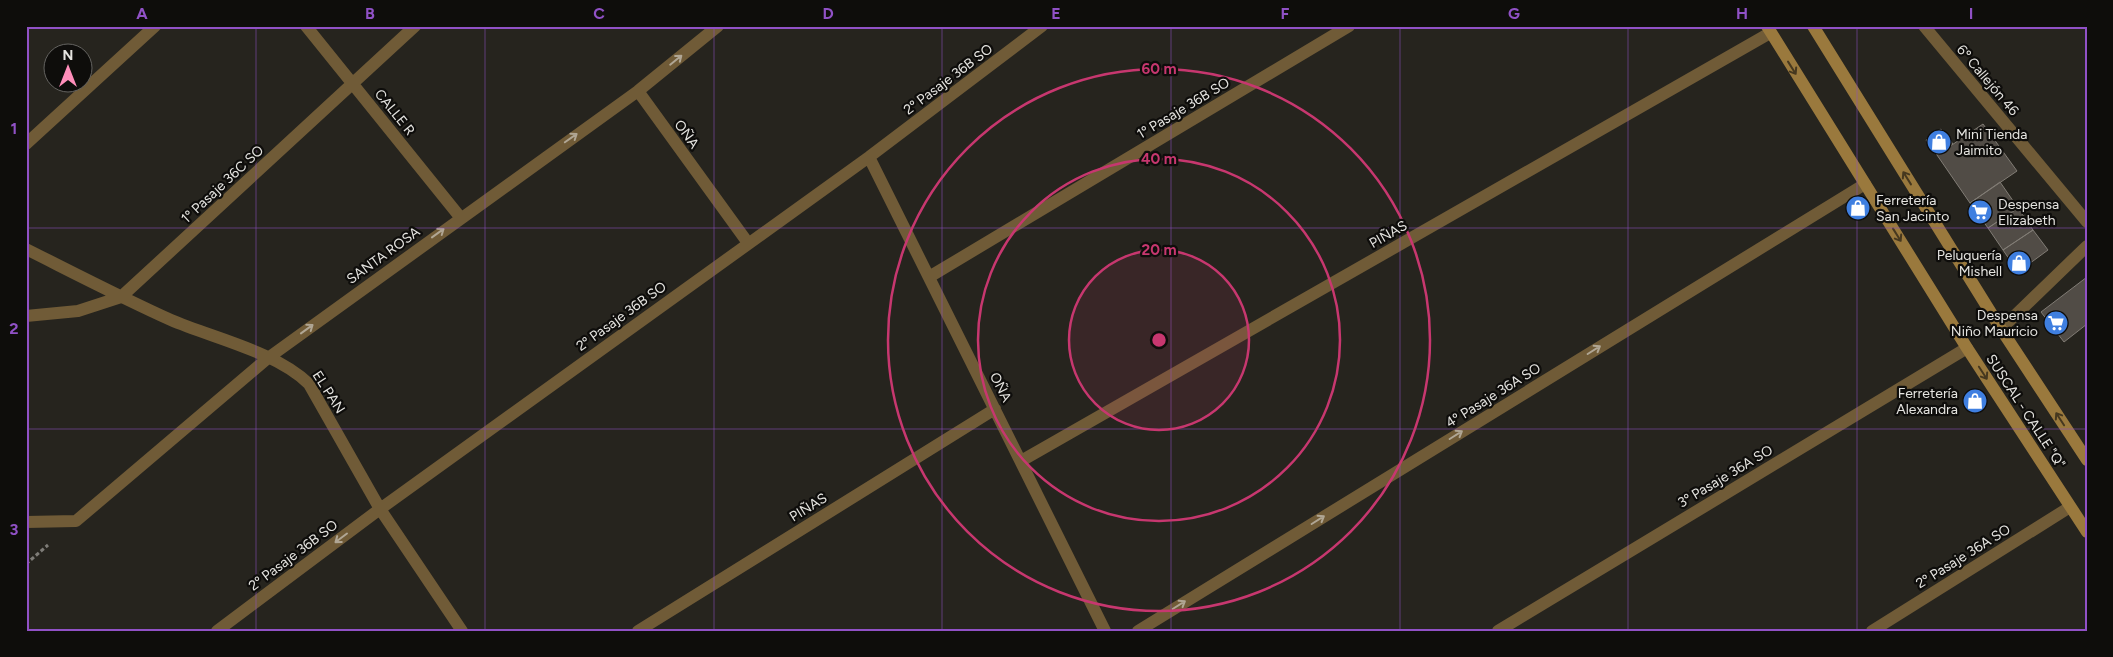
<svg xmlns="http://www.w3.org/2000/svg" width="2113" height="657" font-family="Figtree,sans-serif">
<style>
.building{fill:#514c46;stroke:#817c75}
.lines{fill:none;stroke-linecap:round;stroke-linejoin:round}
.path{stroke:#7e7c77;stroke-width:3;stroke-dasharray:4 2.5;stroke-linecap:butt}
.minor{stroke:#705b37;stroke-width:12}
.secondary{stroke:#9a793d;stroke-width:12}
.oneway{stroke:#b0a694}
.oneway2{stroke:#46381f}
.grid{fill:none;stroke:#9051c6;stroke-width:1;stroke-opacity:0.55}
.ring{fill:none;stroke:#c7376f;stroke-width:2.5}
.labels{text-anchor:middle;stroke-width:4.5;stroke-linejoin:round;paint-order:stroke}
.street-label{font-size:14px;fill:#e5e4e0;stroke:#0e0d0b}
.poi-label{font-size:14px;fill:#e5e4e0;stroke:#0e0d0b;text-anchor:start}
.centre{fill:#c7376f;stroke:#0e0d0b;stroke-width:2.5}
.ring-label{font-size:15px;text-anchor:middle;font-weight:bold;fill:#c7376f;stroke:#0e0d0b;stroke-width:4.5;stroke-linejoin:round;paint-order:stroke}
.neatline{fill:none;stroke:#9051c6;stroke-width:2}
.grid-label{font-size:16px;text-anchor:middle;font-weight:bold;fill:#9051c6}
</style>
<rect width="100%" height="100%" fill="#26241e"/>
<!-- building -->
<path class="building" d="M1983,124L2017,171L1970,203L1937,155Z
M1941,129L1953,144L1937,155L1926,140Z
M2000,182L2018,208L1988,228L1970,203Z
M2018,208L2033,230L2003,250L1988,228Z
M2033,230L2048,250L2018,272L2003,250Z
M2087,277V324L2064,342L2041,312Z"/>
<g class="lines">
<!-- path -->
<path class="path" d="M26,564L48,545"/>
<!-- minor -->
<path class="minor" d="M306,26L460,217
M1924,26L2087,222
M638,91L748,243
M26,144L155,26
M869,157L1105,631
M26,249C74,273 122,298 171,320C213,338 277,352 309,384L380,509L462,631
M929,277L1349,26
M26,316L78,311L121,297L415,26
M2001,329L2087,246
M1021,461L1770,33
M26,522L76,521L268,358L638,91L718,26
M217,631L380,509L869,157L1042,26
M638,631L995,409
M1138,631L1865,184
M1498,631L1967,348
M1872,631L2070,507"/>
<!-- secondary -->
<path class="secondary" d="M1767,26L1967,348L2087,532
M1813,26L2001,329L2087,460"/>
</g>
<!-- one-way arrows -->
<defs><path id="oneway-shaft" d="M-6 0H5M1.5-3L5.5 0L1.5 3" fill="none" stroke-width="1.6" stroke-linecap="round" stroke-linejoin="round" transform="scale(1.25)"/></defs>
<g class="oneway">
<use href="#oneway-shaft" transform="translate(676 60) rotate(-39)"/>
<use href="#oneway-shaft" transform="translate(571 138) rotate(-35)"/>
<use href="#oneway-shaft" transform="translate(438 233) rotate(-36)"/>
<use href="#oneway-shaft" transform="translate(307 329) rotate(-36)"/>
<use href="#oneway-shaft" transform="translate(1594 350) rotate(-32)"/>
<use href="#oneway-shaft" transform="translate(1456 435) rotate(-32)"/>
<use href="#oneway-shaft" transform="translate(1318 520) rotate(-32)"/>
<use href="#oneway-shaft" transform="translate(341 538) rotate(143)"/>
<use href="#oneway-shaft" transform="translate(1179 605) rotate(-32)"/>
</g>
<g class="oneway2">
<use href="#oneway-shaft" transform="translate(1792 68) rotate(58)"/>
<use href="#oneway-shaft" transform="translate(1907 178) rotate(-122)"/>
<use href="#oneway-shaft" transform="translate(1897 235) rotate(58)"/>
<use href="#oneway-shaft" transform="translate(1983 373) rotate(57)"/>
<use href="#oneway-shaft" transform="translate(2060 419) rotate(-123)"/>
</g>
<!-- grid -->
<path class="grid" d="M256,26V631M485,26V631M714,26V631M942,26V631M1171,26V631M1400,26V631M1628,26V631M1857,26V631M26,228H2087M26,429H2087"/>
<!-- distance rings -->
<circle cx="1159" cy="340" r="90" fill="#c7376f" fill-opacity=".12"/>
<g class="ring">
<circle cx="1159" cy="340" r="90"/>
<circle cx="1159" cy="340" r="181"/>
<circle cx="1159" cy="340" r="271"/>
</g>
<!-- icons -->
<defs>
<symbol id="shop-disc" viewBox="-11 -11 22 22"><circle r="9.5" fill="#3f7fe0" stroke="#0e0d0b"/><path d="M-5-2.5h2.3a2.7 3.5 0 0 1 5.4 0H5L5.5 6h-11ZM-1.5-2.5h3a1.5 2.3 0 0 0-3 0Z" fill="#fff"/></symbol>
<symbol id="supermarket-disc" viewBox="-11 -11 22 22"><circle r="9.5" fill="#3f7fe0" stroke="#0e0d0b"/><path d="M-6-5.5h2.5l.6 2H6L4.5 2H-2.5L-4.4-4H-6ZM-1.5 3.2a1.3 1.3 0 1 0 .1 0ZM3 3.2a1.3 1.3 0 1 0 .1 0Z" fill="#fff"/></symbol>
</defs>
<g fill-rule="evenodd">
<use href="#shop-disc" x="1925" y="128" width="28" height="28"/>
<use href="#shop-disc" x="1844" y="194" width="28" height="28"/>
<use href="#supermarket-disc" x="1966" y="198" width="28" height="28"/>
<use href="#shop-disc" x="2005" y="249" width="28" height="28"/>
<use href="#supermarket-disc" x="2042" y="309" width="28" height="28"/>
<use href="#shop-disc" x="1961" y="387" width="28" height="28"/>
</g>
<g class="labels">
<!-- street labels -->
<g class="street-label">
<text transform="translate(948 79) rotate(-37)" y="5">2º Pasaje 36B SO</text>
<text transform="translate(1988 80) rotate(50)" y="5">6º Callejón 46</text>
<text transform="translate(1183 108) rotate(-31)" y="5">1º Pasaje 36B SO</text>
<text transform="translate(395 112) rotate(51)" y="5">CALLE R</text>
<text transform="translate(687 134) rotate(54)" y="5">OÑA</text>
<text transform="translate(222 184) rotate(-43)" y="5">1º Pasaje 36C SO</text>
<text transform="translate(1388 234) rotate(-30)" y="5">PIÑAS</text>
<text transform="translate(383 255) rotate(-36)" y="5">SANTA ROSA</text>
<text transform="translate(621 316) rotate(-36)" y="5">2º Pasaje 36B SO</text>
<text transform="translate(1001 387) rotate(63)" y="5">OÑA</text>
<text transform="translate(329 392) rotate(57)" y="5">EL PAN</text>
<text transform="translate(1493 395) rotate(-32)" y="5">4º Pasaje 36A SO</text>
<text transform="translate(2026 411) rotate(57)" y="5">SUSCAL - CALLE "Q"</text>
<text transform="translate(1725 476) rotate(-31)" y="5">3º Pasaje 36A SO</text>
<text transform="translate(808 507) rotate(-32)" y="5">PIÑAS</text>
<text transform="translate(293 555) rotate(-37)" y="5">2º Pasaje 36B SO</text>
<text transform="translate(1963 556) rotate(-32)" y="5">2º Pasaje 36A SO</text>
</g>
<!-- poi labels -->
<g class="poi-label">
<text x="1956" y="139">Mini Tienda<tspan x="1956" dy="16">Jaimito</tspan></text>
<text x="1876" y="205">Ferretería<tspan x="1876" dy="16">San Jacinto</tspan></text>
<text x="1998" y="209">Despensa<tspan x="1998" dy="16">Elizabeth</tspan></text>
<text x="2002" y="260" text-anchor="end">Peluquería<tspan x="2002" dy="16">Mishell</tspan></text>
<text x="2038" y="320" text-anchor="end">Despensa<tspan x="2038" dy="16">Niño Mauricio</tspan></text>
<text x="1958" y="398" text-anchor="end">Ferretería<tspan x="1958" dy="16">Alexandra</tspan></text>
</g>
</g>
<circle cx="1159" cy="340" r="8" class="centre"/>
<g class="ring-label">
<text x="1159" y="74">60 m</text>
<text x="1159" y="164">40 m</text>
<text x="1159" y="255">20 m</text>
</g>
<!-- border -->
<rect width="2113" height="657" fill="none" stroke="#0e0d0b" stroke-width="55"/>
<!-- north arrow -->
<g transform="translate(68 68)"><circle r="24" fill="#0e0d0b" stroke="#646360"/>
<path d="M0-4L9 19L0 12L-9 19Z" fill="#ff8eba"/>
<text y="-8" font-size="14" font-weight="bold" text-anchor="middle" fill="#e5e4e0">N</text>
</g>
<rect x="28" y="28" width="2058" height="602" class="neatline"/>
<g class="grid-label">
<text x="142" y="19">A</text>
<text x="370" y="19">B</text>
<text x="599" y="19">C</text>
<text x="828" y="19">D</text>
<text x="1056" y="19">E</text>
<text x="1285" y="19">F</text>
<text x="1514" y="19">G</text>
<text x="1742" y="19">H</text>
<text x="1971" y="19">I</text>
<text x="14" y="134">1</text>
<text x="14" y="334">2</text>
<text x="14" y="535">3</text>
</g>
</svg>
